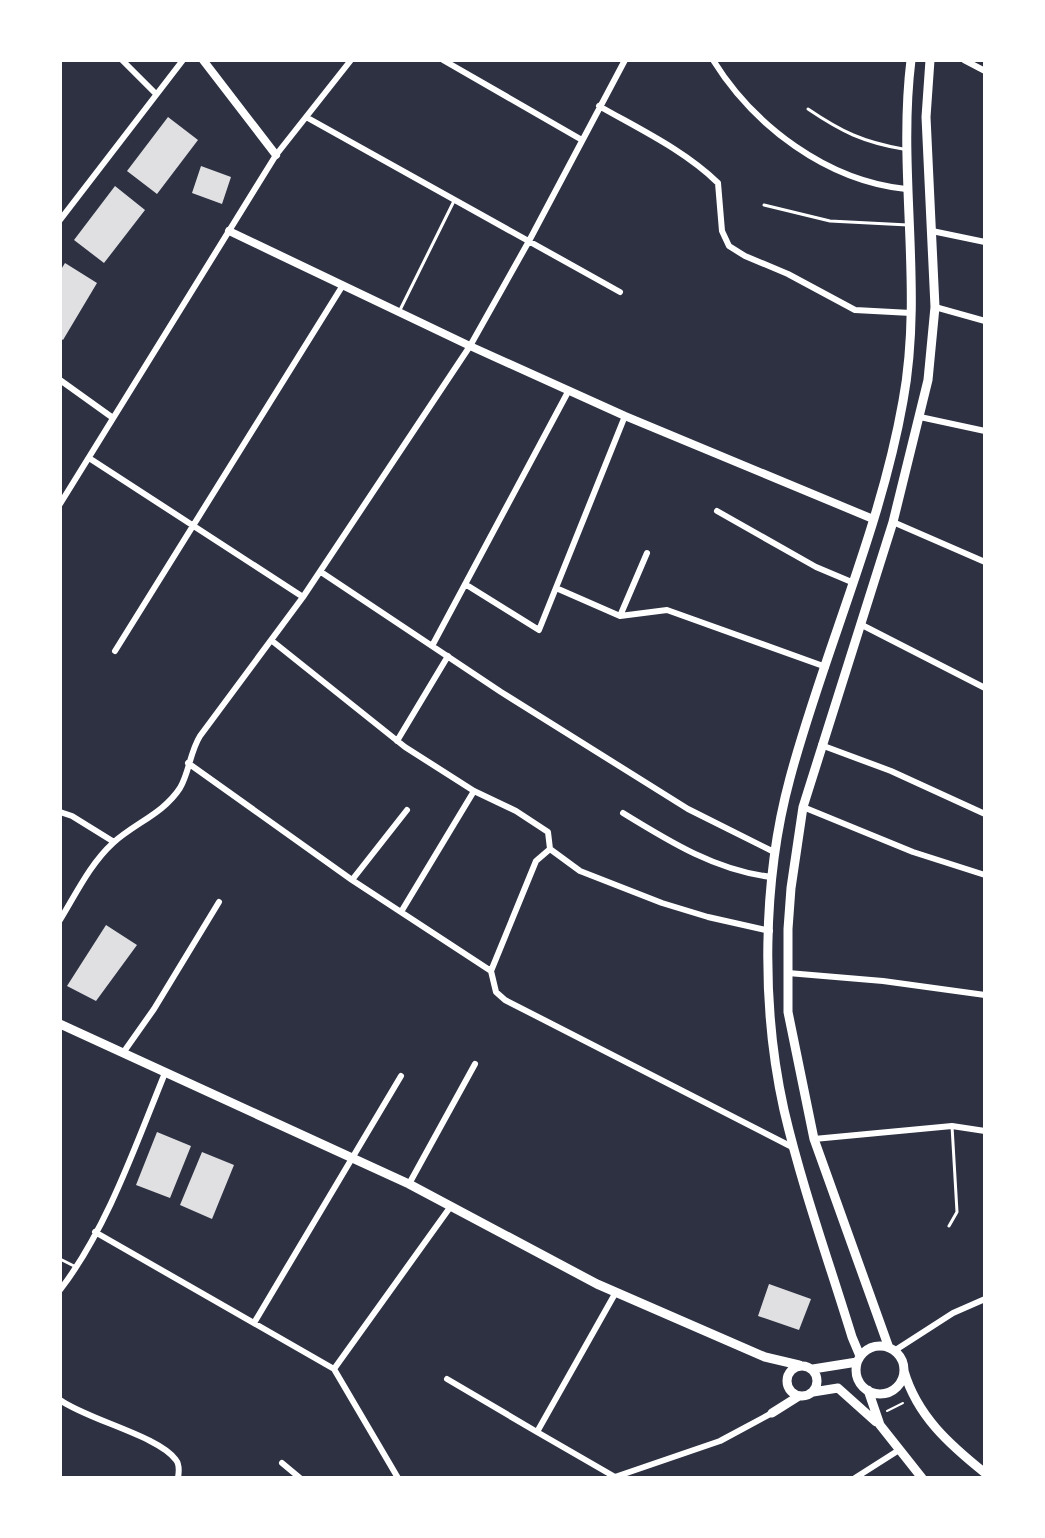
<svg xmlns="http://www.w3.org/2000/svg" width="1045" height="1538" font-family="Jost,sans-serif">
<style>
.building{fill:#e0e0e3}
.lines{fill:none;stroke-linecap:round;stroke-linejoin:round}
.path{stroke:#fff;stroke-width:2}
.service{stroke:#fff;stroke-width:3}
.minor{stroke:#fff;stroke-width:6}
.tertiary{stroke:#fff;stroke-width:8}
.secondary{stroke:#fff;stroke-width:9}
</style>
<rect width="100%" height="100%" fill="#2d3142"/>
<!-- building -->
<path class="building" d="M168,117L198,140L157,194L127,171Z
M201,166L231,177L222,204L192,193Z
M115,186L145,210L104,263L74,240Z
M65,263L97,283L63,340L60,338V271Z
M106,925L137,945L96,1001L67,986Z
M157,1132L191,1146L170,1198L136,1185Z
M202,1152L234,1165L212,1219L180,1205Z
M769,1284L811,1299L799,1330L758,1316Z"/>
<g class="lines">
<!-- path -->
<path class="path" d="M887,1411L903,1403"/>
<!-- service -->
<path class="service" d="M808,109C842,132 863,142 903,149
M764,205L830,221L908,225
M399,312L454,201
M949,1226L957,1212L952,1126
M60,1259L74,1266"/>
<!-- minor -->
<path class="minor" d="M122,60L156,94
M443,60L582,140
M713,60C754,126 827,181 906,189
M964,60L985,71
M599,106C639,129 684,150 718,183L722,231L729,246L745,256L788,274L855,310L911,313
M306,117L620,292
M60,220L183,60
M932,231L985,242
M935,307L985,321
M60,380L113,418
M920,417L985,431
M89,458L303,597
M60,504L276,155L351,60
M717,511L816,567L854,583
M893,522L985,562
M321,572L501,692L688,809L776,853
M465,584L539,630L625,416
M556,588L620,616L667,610L826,667
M620,616L647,553
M860,624L985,688
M271,640L405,747L474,791L516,811L548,832L550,849
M432,646L569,390
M115,651L343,285
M397,741L448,656
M821,745L891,771L985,814
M188,763L352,880L491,971L496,992L505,1000L794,1148
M803,807L913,852L985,875
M60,812L72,816L114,842
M623,813C670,842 717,871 772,877
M550,849L580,871L662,903L708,917L770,931
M352,880L407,810
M401,912L474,791
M60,920C76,894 90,864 113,843C135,823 163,814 180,788C189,773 190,752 200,736L303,597L470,346L529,241L625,60
M491,971L536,861L550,849
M788,973L883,981L985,995
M123,1053L154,1009L219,902
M814,1139L952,1126L985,1131
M409,1184L475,1064
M95,1232L334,1369L398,1478
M60,1290C107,1229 136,1144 165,1073
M254,1323L401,1076
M894,1351L953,1313L985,1299
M334,1369L451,1206
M447,1379L537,1432L616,1292
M60,1400C88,1420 159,1436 176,1460C180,1465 179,1472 178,1478
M537,1432L615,1477
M282,1463L300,1478
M612,1478L720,1441L772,1413
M855,1478L899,1450"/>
<!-- tertiary -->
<path class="tertiary" d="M203,60L276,155
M229,231L470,346L625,416L873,519"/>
<!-- secondary -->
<path class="secondary" d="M60,1024L409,1184L597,1284L765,1357L799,1365
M856 1370a24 24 0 1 1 48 0a24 24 0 1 1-48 0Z
M889,1348L814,1139L788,1012V929L791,888L803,807L893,522L928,380L935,307L926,117L930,60
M860,1356L852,1337C829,1262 802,1187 784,1110C761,1007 762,881 790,778C824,651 880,531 903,401C924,288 897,173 911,60
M787 1381a15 15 0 1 1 30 0a15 15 0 1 1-30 0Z
M813,1369L857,1362
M904,1371C917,1416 950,1445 985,1473
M868,1390L880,1425L922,1478
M813,1392L838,1388L876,1422
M772,1413L799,1396"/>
</g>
<!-- border -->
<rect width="1045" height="1538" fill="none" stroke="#ffffff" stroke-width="124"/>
</svg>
